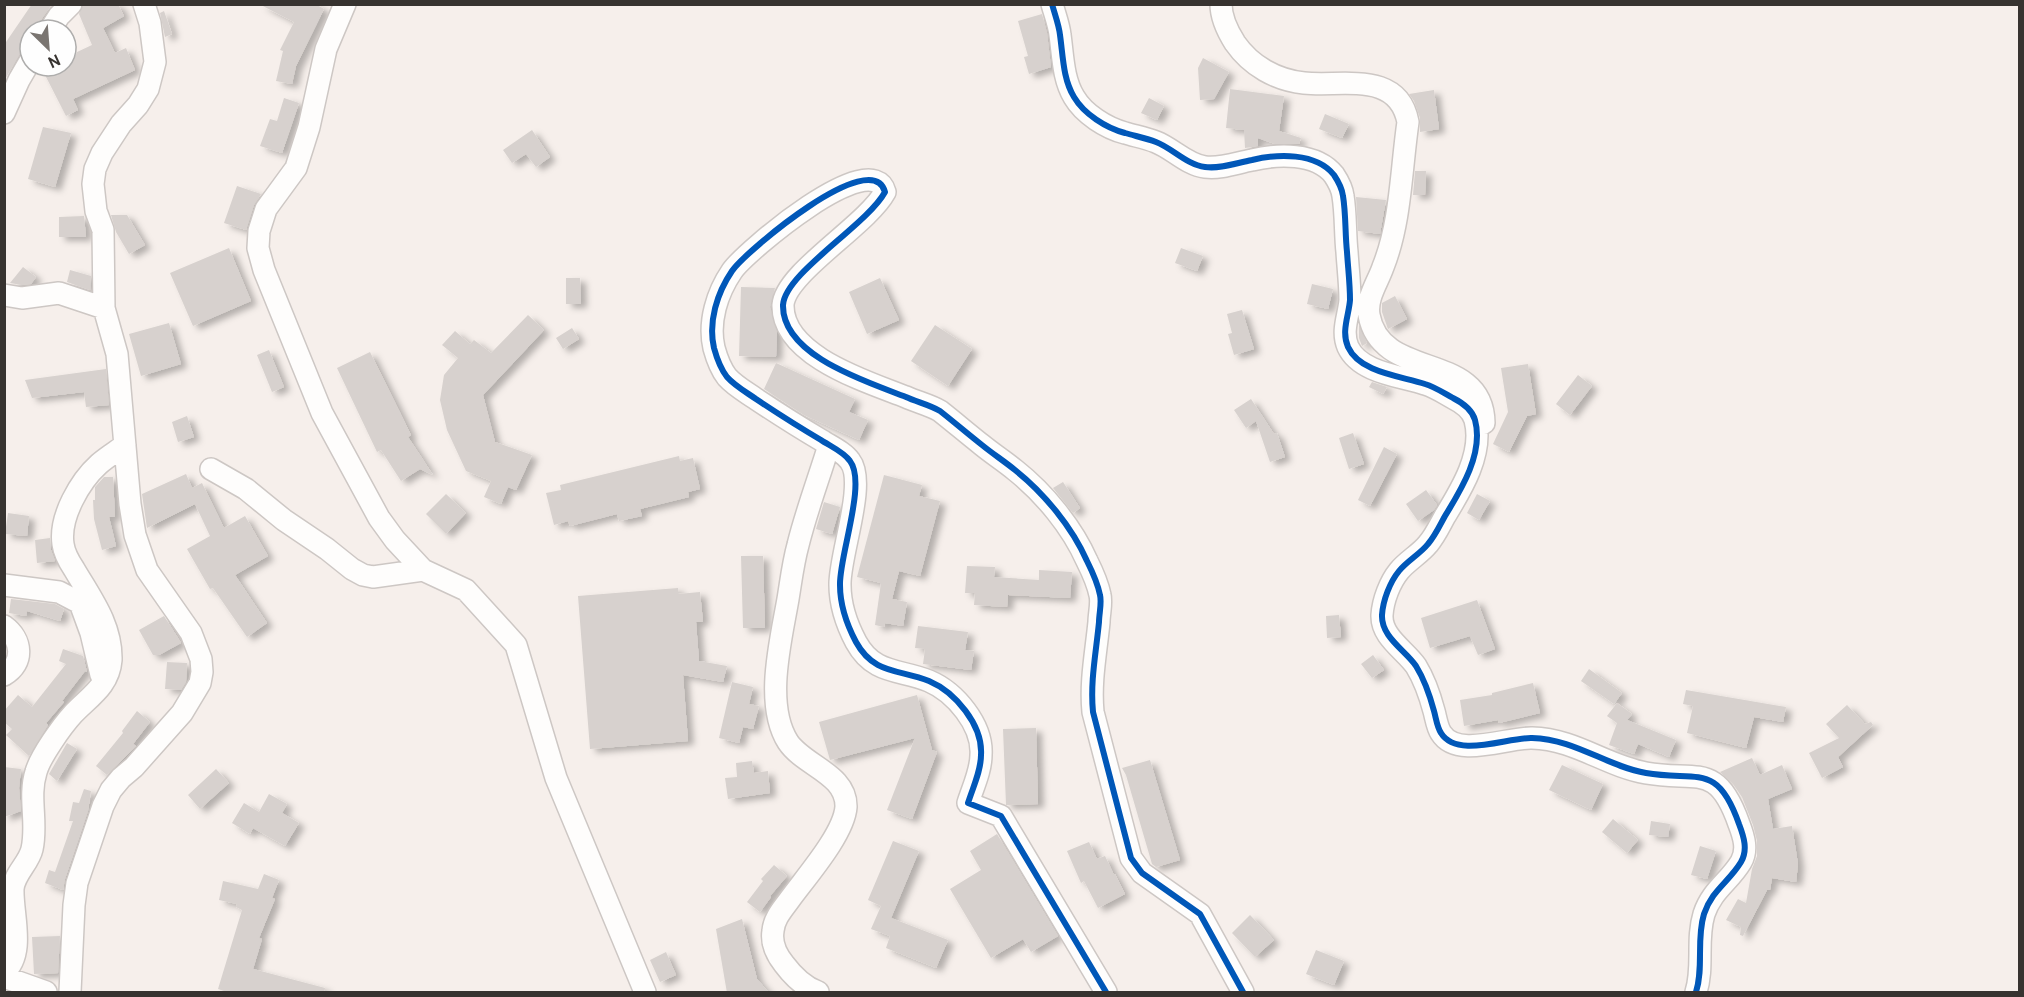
<svg xmlns="http://www.w3.org/2000/svg" width="2024" height="997" font-family="Cabin,sans-serif">
<style>
.building{fill:#d7d1ce;filter:url(#shadow)}
.lines{fill:none;stroke-linecap:round;stroke-linejoin:round}
.minor-casing{stroke:#cdc7c4;stroke-width:24}
.minor{stroke:#fefdfc;stroke-width:21}
.cycleway-casing{stroke:#fefefe;stroke-width:10}
.cycleway{stroke:#0057b8;stroke-width:6}
</style>
<defs>
<filter id="shadow"><feDropShadow dx="6" dy="4" stdDeviation="3" flood-color="#0004"/></filter>
</defs>
<rect width="100%" height="100%" fill="#f6efeb"/>
<!-- building -->
<path class="building" d="M32,4H52L39,23L37,30H30L21,52L4,81V45Z
M83,4H118L124,16L103,28L115,53L126,48L135,70L73,99L78,110L66,116L42,69L50,66H70L77,52L92,45L79,14Z
M259,4H315L324,9L296,66L292,84L276,81L283,51L280,50L294,22Z
M164,11L172,34L165,37L160,13Z
M1042,14L1047,33L1051,67L1029,74L1024,57L1028,56L1018,21Z
M1203,58L1229,72L1214,99L1200,100L1198,68Z
M1230,89L1284,96L1279,131L1301,138L1299,144H1275L1258,138V146L1245,148L1244,130L1226,128Z
M1434,90L1439,129L1420,132V118L1414,101L1409,94Z
M284,98L299,103L282,153L260,146L270,119L277,121Z
M1149,98L1164,106L1157,120L1141,113Z
M1325,114L1349,124L1342,138L1319,129Z
M43,127L71,133L55,187L28,179Z
M532,130L550,157L536,167L526,154L512,163L503,150Z
M1415,171H1426L1425,195H1413Z
M237,186L261,194L254,205L246,230L224,223Z
M1356,197L1386,200L1380,234L1358,231Z
M111,215H127L145,245L129,254L116,232Z
M84,216L86,237H59V217Z
M229,248L251,301L193,326L170,273Z
M1181,248L1203,256L1197,271L1175,263Z
M23,267L36,277L31,284L22,285L10,283Z
M70,270L91,276L90,290L67,282Z
M566,278H580L581,304H566Z
M880,278L899,320L867,334L849,292Z
M1312,284L1333,289L1328,309L1307,304Z
M741,287L775,288L770,307L777,331L776,357L739,356Z
M1395,296L1407,319L1388,329L1382,312V303Z
M1242,310L1254,349L1234,355L1228,334L1232,333L1227,314Z
M528,315L544,330L483,395L495,442L532,455L516,490L508,487L501,504L484,497L491,481L466,471L447,430L440,400L444,375L458,358L442,345L455,331L470,344L474,340L491,353Z
M169,323L181,364L141,376L129,334Z
M1359,324L1367,343L1362,346L1359,338Z
M935,325L972,349L948,386L911,361Z
M572,328L579,339L563,349L556,338Z
M269,350L284,387L272,392L257,355Z
M370,352L411,435L408,437L433,475L420,469L401,481L381,450L377,452L337,368Z
M776,363L855,399L849,412L868,420L859,440L804,415L764,389Z
M1528,364L1536,414L1527,416L1509,452L1493,444L1508,412L1501,368Z
M106,369L109,405L86,407L84,392L32,398L25,380Z
M1578,375L1592,386L1570,415L1556,404Z
M1372,382L1387,387L1383,394L1369,387Z
M1251,399L1274,434L1277,433L1285,457L1270,462L1256,421L1246,428L1234,410Z
M187,416L194,437L178,442L172,422Z
M1353,433L1364,464L1349,469L1339,438Z
M1384,447L1397,454L1370,506L1358,500Z
M679,456L680,461L693,458L700,489L688,492L689,497L640,509L642,516L619,521L617,514L570,526L568,521L554,525L546,493L561,490L560,485Z
M186,474L192,488L202,483L224,528L245,516L268,556L235,575L267,623L247,637L213,588L210,589L187,549L210,536L195,504L147,528L142,494Z
M884,475L922,485L919,496L940,501L920,576L899,571L892,599L907,602L903,626L885,623L884,627L875,625L881,583L857,577Z
M104,477H113L115,517H109L116,546L102,550L94,519L93,500H95V487Z
M1063,482L1080,508L1073,513L1053,488Z
M1426,490L1437,505L1434,510L1418,521L1406,504Z
M446,494L466,513L446,534L426,514Z
M1477,494L1490,501L1479,520L1467,513Z
M824,502L840,507L832,534L816,529Z
M8,513L29,516L27,536L5,534Z
M50,538L51,550L55,561L37,563L35,540Z
M741,556H763L765,628H743Z
M967,566L995,567L994,577L1039,580V570L1072,572L1070,598L1008,595L1007,607L974,605L975,593H965Z
M678,588V594L700,592L703,622H696L699,661L727,666L723,682L683,675L688,741L590,749L578,596Z
M11,599L55,604L64,609L60,621L27,611L26,616L9,613Z
M1477,600L1495,649L1478,655L1470,636L1430,648L1421,618Z
M1339,615L1341,637L1327,638L1326,616Z
M164,616L181,643L159,655H153L139,630Z
M918,626L968,632L965,650L974,651L971,670L923,664L925,649L915,648Z
M63,649L83,656L87,672L85,671L62,701L64,702L46,723L48,725L29,756L6,735L12,729L4,722V711L18,695L32,707L66,664L59,661Z
M1373,655L1384,670L1372,678L1361,664Z
M167,662L187,663L186,682L181,690L165,689Z
M1589,669L1622,693L1614,704L1581,681Z
M732,682L753,687L749,704L759,706L753,729L743,727L739,743L719,738Z
M1533,683L1540,713L1499,723L1498,720L1464,726L1460,700L1492,695V693Z
M1686,690L1786,707L1783,722L1754,717L1746,748L1687,733L1693,706L1683,704Z
M917,695L932,750L937,752L912,819L887,810L915,738L830,760L819,722Z
M1617,703L1632,714L1627,720L1676,740L1669,757L1638,744L1634,754L1609,745L1617,723L1607,716Z
M1847,705L1865,724L1871,722L1873,725L1838,757L1843,767L1822,778L1809,753L1839,738L1826,724Z
M137,711L150,722L133,744L136,746L107,775L96,766L123,733L122,731Z
M1036,728L1038,804L1006,805L1003,729Z
M67,743L77,749L57,781L49,774Z
M1752,758L1760,775L1782,765L1792,789L1768,799L1773,829L1792,826L1798,864L1796,882L1772,878L1770,890H1767L1743,936L1740,935L1741,927L1726,920L1738,899L1746,903L1752,869L1757,856V841L1753,825L1742,797L1733,784L1720,772Z
M1150,760L1180,860L1156,867L1152,864L1126,775L1122,768Z
M752,761L754,773L768,771L770,793L728,799L725,778L737,777L736,763Z
M1562,765L1603,784L1591,810L1549,790Z
M4,767L21,769L19,788L21,811L4,817Z
M216,769L229,783L200,809L188,795Z
M84,789L91,791L88,811L65,879L63,890L45,883L49,870L55,872L73,821H69L73,802L79,803Z
M269,794L287,804L282,813L299,823L285,846L253,828L250,834L232,823L244,803L259,812Z
M1613,819L1638,840L1627,853L1602,832Z
M1651,821L1670,824L1668,837L1649,835Z
M997,834L1058,936L1031,952L1023,939L991,958L950,889L981,870L970,851Z
M893,841L919,851L891,918L948,940L936,968L886,948L890,936L871,929L881,906L868,900Z
M1089,842L1097,859L1105,856L1114,875L1115,874L1125,894L1098,908L1084,881L1081,883L1067,851Z
M1700,846L1716,851L1707,879L1691,875Z
M774,865L787,876L770,896L771,897L760,912L747,902L763,881L761,879Z
M264,874L279,880L272,898L275,899L259,938L262,939L253,969L325,988L324,993H230L218,989L242,910L236,907L237,904L219,900L223,881L258,889Z
M1250,915L1274,940L1255,957L1232,933Z
M742,919L757,979L769,993H727L716,929Z
M60,936L58,973L34,974L32,937Z
M1316,950L1344,961L1334,985L1306,974Z
M666,952L676,975L660,982L650,960Z"/>
<g class="lines">
<defs>
<path id="minor" d="M345,4L326,49L309,127L296,168L266,209L259,231L258,248L264,270L322,413L379,518L395,540L423,570L466,590L516,645L556,778L645,992
M1052,4C1055,15 1059,25 1060,35C1063,56 1063,79 1074,97C1084,114 1106,128 1125,133C1135,136 1146,138 1156,142C1172,148 1187,165 1205,167C1221,169 1236,163 1252,160C1277,154 1316,152 1334,175C1338,181 1342,188 1343,196C1346,214 1345,234 1347,252C1348,268 1350,284 1350,300C1349,315 1341,331 1348,347C1360,373 1401,376 1425,384C1435,387 1444,393 1453,398C1463,403 1472,409 1475,420C1484,453 1461,490 1445,516C1440,525 1435,536 1428,544C1420,554 1407,561 1399,571C1390,582 1383,600 1382,615C1381,637 1405,650 1416,666C1424,679 1430,696 1434,711C1436,718 1437,727 1441,733C1457,759 1508,737 1532,738C1575,739 1606,766 1646,773C1697,782 1717,761 1739,824C1744,837 1748,850 1741,862C1729,882 1712,890 1704,914C1696,940 1704,967 1696,992
M1221,4C1221,18 1228,32 1235,43C1251,66 1276,80 1304,83C1342,87 1398,70 1408,122C1401,170 1401,222 1383,267C1378,282 1366,298 1369,315C1381,382 1483,350 1484,423
M50,30L59,16L71,4
M4,113L19,80L30,61
M4,295L22,298L59,293L104,308
M211,469L246,489L284,520L327,549L352,569L363,575L373,577L423,570
M4,585L59,592L80,603L91,633L101,675
M4,626C22,639 25,663 4,675
M4,972C26,954 12,914 13,889C14,874 29,863 32,849C38,823 28,797 36,772C40,757 62,726 73,714C89,697 109,686 111,660C112,625 91,598 74,569C70,563 64,552 63,544C59,517 80,481 99,464C107,457 117,451 125,445
M4,977L46,992
M70,992L74,905L77,883L103,806L111,790L121,778L134,767L182,713L200,683L202,672L201,659L191,633L147,570L135,535L130,504L117,354L104,308L103,230L96,211L93,184L95,169L102,153L121,124L138,105L148,89L155,62L150,23L144,4
M818,992C804,987 793,976 784,964C776,954 771,943 773,931C774,918 783,909 790,899C806,877 844,834 846,807C847,774 804,766 788,742C764,704 781,640 788,599C791,581 793,563 798,545C806,512 819,478 829,445
M1106,992L1001,816L968,803C973,787 981,771 981,755C983,725 955,692 929,681C900,669 874,675 856,642C847,625 840,605 840,585C839,556 867,483 850,461C844,452 830,446 821,440C799,427 777,413 756,399C746,392 735,386 727,377C720,368 717,359 714,348C708,322 717,293 732,271C746,251 872,145 885,192C867,225 785,273 783,305C782,356 868,382 906,397C917,402 930,405 940,411C954,422 968,434 982,445C993,454 1004,461 1015,470C1044,493 1072,527 1087,561C1092,571 1098,585 1100,595C1102,603 1099,614 1099,622C1096,653 1090,682 1093,712L1131,858L1142,873L1200,914L1243,992"/>
</defs>
<!-- minor casing -->
<use href="#minor" class="minor-casing"/>
<!-- minor -->
<use href="#minor" class="minor"/>
<defs>
<path id="cycleway" d="M1052,4C1055,15 1059,25 1060,35C1063,56 1063,79 1074,97C1084,114 1106,128 1125,133C1135,136 1146,138 1156,142C1172,148 1187,165 1205,167C1221,169 1236,163 1252,160C1277,154 1316,152 1334,175C1338,181 1342,188 1343,196C1346,214 1345,234 1347,252C1348,268 1350,284 1350,300C1349,315 1341,331 1348,347C1360,373 1401,376 1425,384C1435,387 1444,393 1453,398C1463,403 1472,409 1475,420C1484,453 1461,490 1445,516C1440,525 1435,536 1428,544C1420,554 1407,561 1399,571C1390,582 1383,600 1382,615C1381,637 1405,650 1416,666C1424,679 1430,696 1434,711C1436,718 1437,727 1441,733C1457,759 1508,737 1532,738C1575,739 1606,766 1646,773C1697,782 1717,761 1739,824C1744,837 1748,850 1741,862C1729,882 1712,890 1704,914C1696,940 1704,967 1696,992
M1106,992L1001,816L968,803C973,787 981,771 981,755C983,725 955,692 929,681C900,669 874,675 856,642C847,625 840,605 840,585C839,556 867,483 850,461C844,452 830,446 821,440C799,427 777,413 756,399C746,392 735,386 727,377C720,368 717,359 714,348C708,322 717,293 732,271C746,251 872,145 885,192C867,225 785,273 783,305C782,356 868,382 906,397C917,402 930,405 940,411C954,422 968,434 982,445C993,454 1004,461 1015,470C1044,493 1072,527 1087,561C1092,571 1098,585 1100,595C1102,603 1099,614 1099,622C1096,653 1090,682 1093,712L1131,858L1142,873L1200,914L1243,992"/>
</defs>
<!-- cycleway casing -->
<use href="#cycleway" class="cycleway-casing"/>
<!-- cycleway -->
<use href="#cycleway" class="cycleway"/>
</g>
<!-- border -->
<rect width="2024" height="997" fill="none" stroke="#373330" stroke-width="12"/>
<!-- north arrow -->
<g transform="translate(48 48) rotate(155)"><circle r="28" fill="#fefefe" stroke="#aeadac" stroke-width="1.5"/>
<path d="M0-4.5L10 22L0 15L-10 22Z" fill="#7a7571"/>
<text y="-9" font-size="16" font-weight="bold" text-anchor="middle" fill="#373330">N</text>
</g>
</svg>
